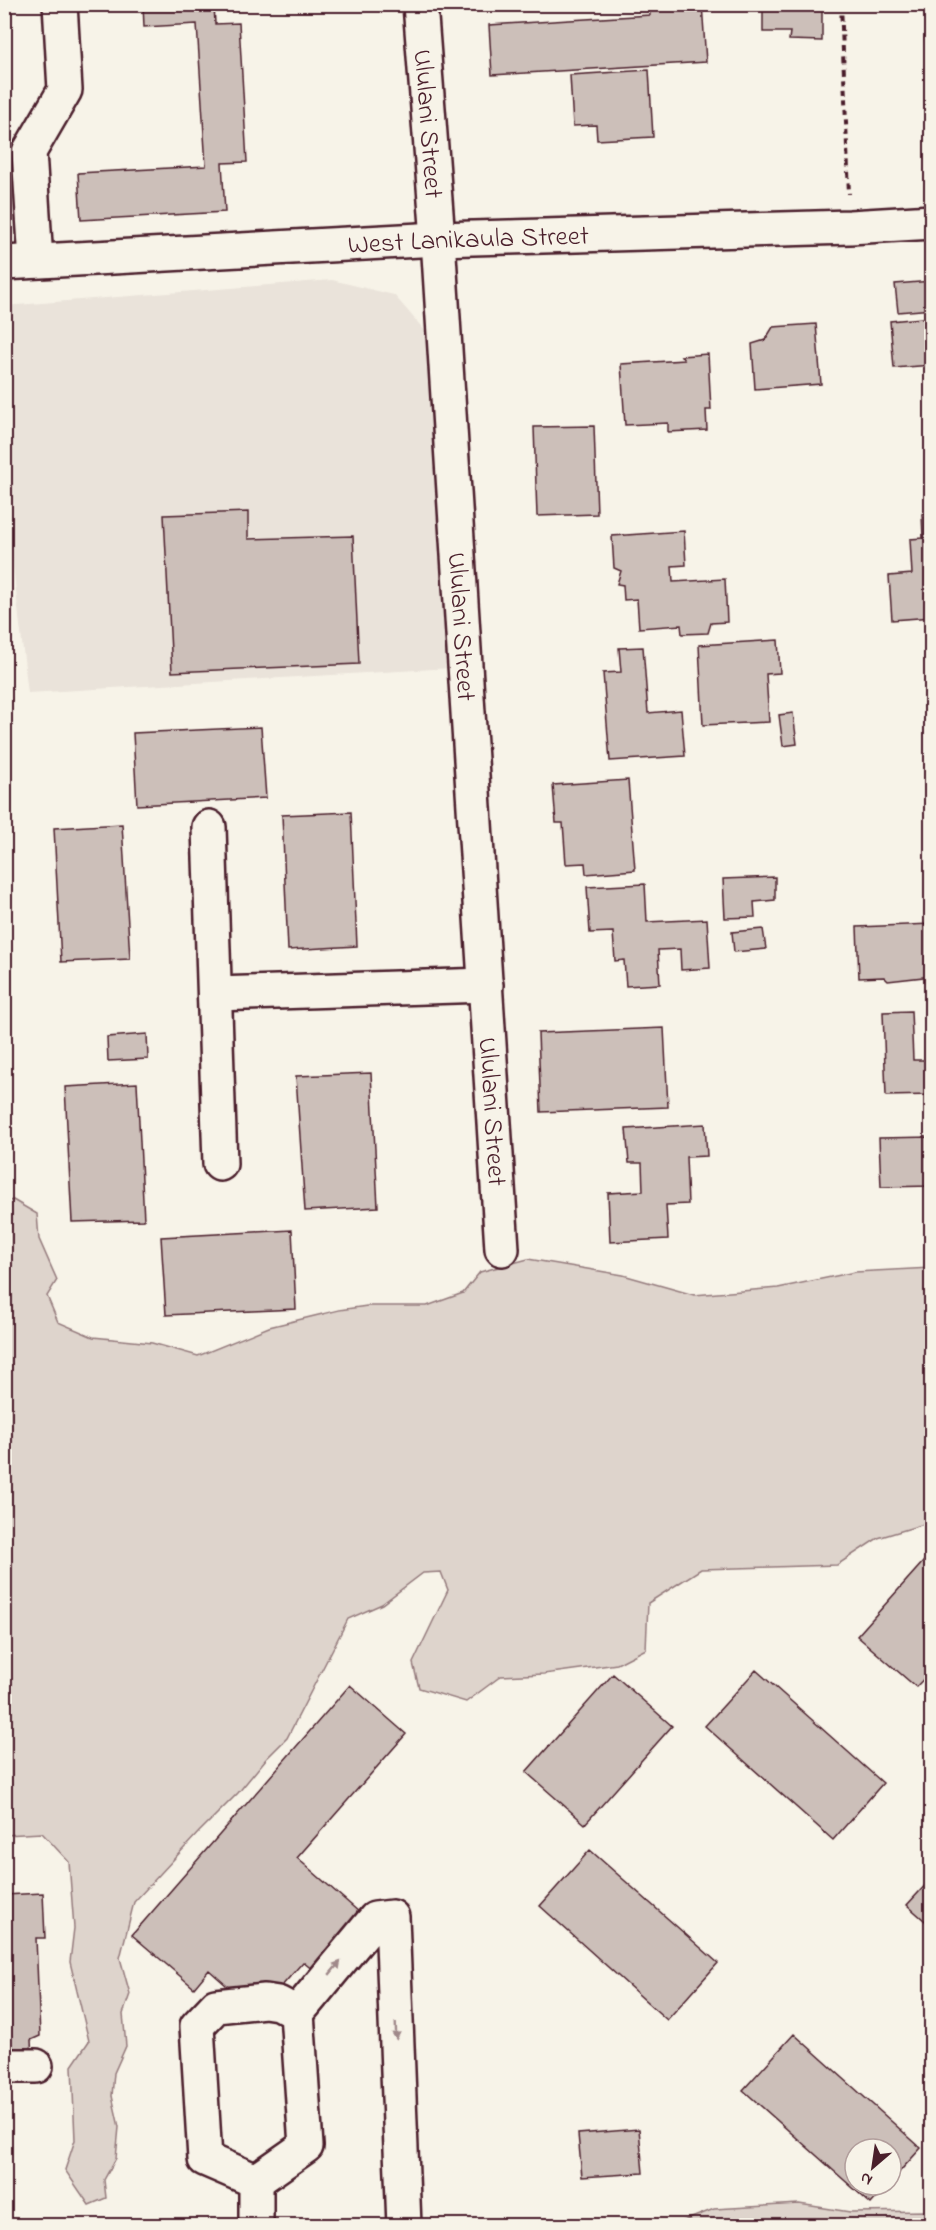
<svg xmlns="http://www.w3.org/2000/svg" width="936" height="2230" font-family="'Indie Flower',sans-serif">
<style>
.built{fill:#eae3da}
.green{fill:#ded4cc;stroke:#947a7c;stroke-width:1.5}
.building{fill:#ccbfb9;stroke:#4a1f2b;stroke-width:1.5}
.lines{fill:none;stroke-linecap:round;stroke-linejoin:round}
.minor-casing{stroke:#4a1f2b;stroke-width:38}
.path{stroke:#4a1f2b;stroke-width:4;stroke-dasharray:6 4.5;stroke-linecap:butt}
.minor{stroke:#f7f3e8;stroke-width:33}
.oneway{fill:#a0898a}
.labels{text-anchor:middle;stroke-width:5;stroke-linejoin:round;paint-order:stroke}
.street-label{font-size:27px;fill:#4a1f2b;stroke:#f7f3e8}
</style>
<rect width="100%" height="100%" fill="#f7f3e8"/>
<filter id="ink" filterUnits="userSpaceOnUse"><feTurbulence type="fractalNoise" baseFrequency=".0167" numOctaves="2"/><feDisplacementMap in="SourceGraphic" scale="12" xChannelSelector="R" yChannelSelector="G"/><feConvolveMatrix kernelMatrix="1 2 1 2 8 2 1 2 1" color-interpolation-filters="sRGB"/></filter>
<g filter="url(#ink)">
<!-- built -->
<path class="built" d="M332,280L394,295L426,332L451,668L28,693L5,498L4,306Z"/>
<!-- green -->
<path class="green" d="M13,1200L37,1214L39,1239L57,1280L47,1296L58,1322L93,1337L152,1343L198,1356L269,1327L339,1310L367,1306H427L463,1293L480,1272L528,1259L623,1275L694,1295L778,1288L855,1272L931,1268V1522L878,1538L837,1565L701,1569L648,1603L646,1649L617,1664L544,1674L501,1676L466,1702L419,1688L413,1663L448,1590L441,1572L423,1573L382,1604L348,1619L287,1738L266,1759L238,1793L199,1832L134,1902L120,1958L130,1994L123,2014L126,2046L114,2073L112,2096L119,2127L116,2158L104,2180L106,2198L89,2205L65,2170L75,2140L72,2066L89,2041L70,1962L74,1928L69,1862L42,1833L5,1835L4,1202Z
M799,2204L850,2212L931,2211V2225H674L714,2209Z"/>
<!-- building -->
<path class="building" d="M143,4H214L215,24L239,23L247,162L222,163L225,212L81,220L78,173L206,166L197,24L144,27Z
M649,4H702L706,62L492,75L489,25L650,15Z
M763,4H822V41L789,40L790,32H763Z
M932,37V100L925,38Z
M649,70L653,137L597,140L596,125L573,126L570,75Z
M932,281V309L898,312L895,284Z
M932,317V365L894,368L890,321Z
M816,324L821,384L755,389L752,344L765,340L773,327Z
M708,354L711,410H706L707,430L668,432V423L625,425L621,364L684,360L681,356Z
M594,426L597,514L537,516L534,427Z
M248,512V539L353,536L359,664L172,672L164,515Z
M922,514H932V617L892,620L889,576L912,574L910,539L923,538Z
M684,531L686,565L672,566L673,582L725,579L727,622L711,623L708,633L682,634L681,625L639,628L637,599L624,600L623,585L617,584L621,571L614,568L612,536Z
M778,640L780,673L766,674L769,722L703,725L699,645Z
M643,647L648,713L681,710L685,756L610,761L603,673L621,672L619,648Z
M793,713L797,744L783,746L779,715Z
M261,727L266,798L137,805L133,733Z
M628,780L635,870L586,874L585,863L566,864L563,823H556L553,785Z
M351,812L357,946L288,950L282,815Z
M122,824L130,959L61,962L54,828Z
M775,877V900L754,902L755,917L725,918L723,879Z
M645,884L647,922L707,919L710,968L681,970L680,949L658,950L660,984L626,986L624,960L615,961L613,932L590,933L587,887Z
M932,924V976L888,981L884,977L859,978L857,927Z
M763,929L766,949L734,952L732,932Z
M911,1011L913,1060H932V1095L886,1096L883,1012Z
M664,1028L668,1107L541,1112L538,1033Z
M147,1034L148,1059L108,1061L107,1037Z
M371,1073L378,1207L305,1211L296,1076Z
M137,1083L144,1220L72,1222L65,1087Z
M705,1124L707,1156L686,1157L688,1204L666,1205L668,1239L610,1242L608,1193L643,1191L642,1163H629L626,1129Z
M932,1137V1186L881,1187L879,1138Z
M292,1230L296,1309L166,1315L161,1237Z
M932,1552V1670L916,1687L857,1636Z
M756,1670L883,1783L833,1840L705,1726Z
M613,1674L672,1726L585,1824L526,1772Z
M350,1685L406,1734L297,1858L367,1919L319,1975L303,1962L272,1997L244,2001L209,1970L194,1988L132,1935Z
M590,1850L718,1963L667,2020L540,1906Z
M932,1878V1927L907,1905Z
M43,1893L45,1938H36L40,2036L31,2040L32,2059L4,2058V1895Z
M794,2034L921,2148L891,2181V2149H855V2185H888L871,2204L743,2090Z
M639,2129L643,2173L582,2177L578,2134Z"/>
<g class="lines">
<defs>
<g id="minor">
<path id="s1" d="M420,4L438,239L502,1249"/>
<path d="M36,261L29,152L65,90L60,4"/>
<path id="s2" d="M4,263L438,239L850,227L932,222"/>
<path d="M209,827L220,1164"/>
<path d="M215,994L486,985"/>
<path d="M265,2001L278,2003L297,2013L306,2146L256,2181L205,2159L197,2026L216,2006Z"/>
<path d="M297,2013L375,1919L392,1917L404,2226"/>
<path d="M4,2066H36"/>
<path d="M256,2181V2226"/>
</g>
</defs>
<!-- minor casing -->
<use href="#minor" class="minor-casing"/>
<!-- path -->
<path class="path" d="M841,4L849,194"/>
<!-- minor -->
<use href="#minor" class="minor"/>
</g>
<!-- one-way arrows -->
<defs><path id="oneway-solid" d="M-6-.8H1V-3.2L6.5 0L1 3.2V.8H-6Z" transform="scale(1.5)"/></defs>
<g class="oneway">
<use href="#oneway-solid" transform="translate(335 1968) rotate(-50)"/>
<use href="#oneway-solid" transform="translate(396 2031) rotate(88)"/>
</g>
</g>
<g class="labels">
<!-- street labels -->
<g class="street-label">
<text dy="9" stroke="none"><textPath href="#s1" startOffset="120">Ululani Street</textPath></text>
<text dy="9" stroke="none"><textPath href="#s2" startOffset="465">West Lanikaula Street</textPath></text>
<text dy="9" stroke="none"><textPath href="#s1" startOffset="624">Ululani Street</textPath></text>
<text dy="9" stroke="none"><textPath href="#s1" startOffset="1110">Ululani Street</textPath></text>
</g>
</g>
<!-- margin -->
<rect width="936" height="2230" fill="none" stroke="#f7f3e8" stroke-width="24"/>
<rect x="12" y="12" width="912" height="2206" fill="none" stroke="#4a1f2b" stroke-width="2" filter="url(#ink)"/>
<!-- north arrow -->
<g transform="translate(873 2167) rotate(209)"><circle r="28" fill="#f7f3e8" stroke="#b29e9c" stroke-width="1.5"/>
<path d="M0-4.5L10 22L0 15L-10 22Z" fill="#4a1f2b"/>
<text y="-9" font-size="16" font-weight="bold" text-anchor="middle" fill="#4a1f2b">N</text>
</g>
</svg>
